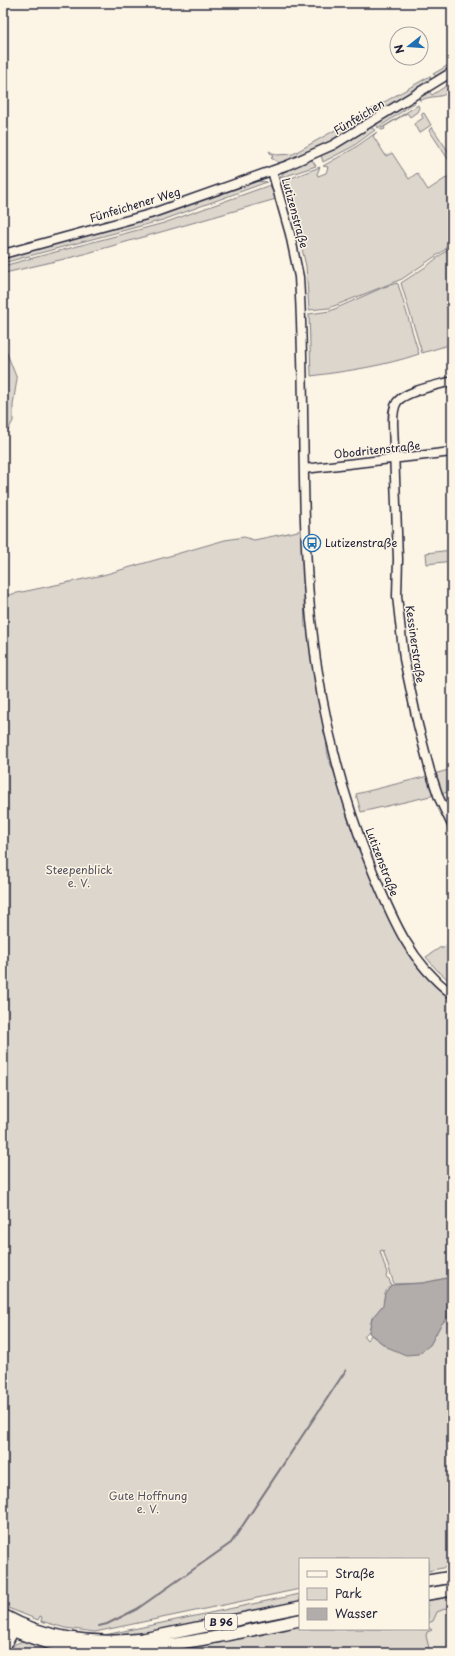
<svg xmlns="http://www.w3.org/2000/svg" width="455" height="1656" font-family="'Playpen Sans',sans-serif">
<style>
.built{fill:#ece5d8}
.green{fill:#dcd6cc;stroke:#7f7c84}
.water{fill:#b2adab;stroke:#78757e}
.lines{fill:none;stroke-linecap:round;stroke-linejoin:round}
.stream{stroke:#78757e;stroke-width:2}
.minor-casing{stroke:#22223b;stroke-width:11}
.major-casing{stroke:#22223b;stroke-width:14}
.minor{stroke:#fcf5e5;stroke-width:8}
.major{stroke:#fcf5e5;stroke-width:11}
.labels{text-anchor:middle;stroke-width:3;stroke-linejoin:round;paint-order:stroke}
.shield{fill:#fcf5e5;stroke:#63616e;stroke-width:1}
.shield-label{font-size:10px;font-weight:bold;fill:#22223b}
.street-label{font-size:11px;fill:#22223b;stroke:#fcf5e5}
.poi-label{font-size:11px;fill:#22223b;stroke:#fcf5e5;text-anchor:start}
.park-label{font-size:11px;fill:#504f5f;stroke:#fcf5e5}
</style>
<rect width="100%" height="100%" fill="#fcf5e5"/>
<filter id="ink" filterUnits="userSpaceOnUse"><feTurbulence type="fractalNoise" baseFrequency=".025" numOctaves="2"/><feDisplacementMap in="SourceGraphic" scale="8" xChannelSelector="R" yChannelSelector="G"/><feConvolveMatrix kernelMatrix="1 2 1 2 8 2 1 2 1" color-interpolation-filters="sRGB"/></filter>
<g filter="url(#ink)">
<!-- built -->
<path class="built" d="M452,1596V1653H426L420,1629H428V1598L438,1599Z"/>
<!-- green -->
<path class="green" d="M452,63V68L437,77L433,74Z
M430,76L431,80L429,82L332,142L281,164L271,158L273,157L269,151L276,155L293,154Z
M452,77C452,104 434,92 420,101L419,97L429,91L432,95L449,84L447,79Z
M412,101L416,102L378,128L376,123Z
M418,105L419,108L417,112L410,117L407,113L384,127L385,129L382,130L380,129Z
M424,113L431,125L419,133L414,124L423,118L421,114Z
M370,127L375,130L352,147L323,162L321,155Z
M432,127L452,157V165L429,130Z
M377,132L373,136L386,156L392,153L409,179L417,173L428,190L452,174V243L447,248L446,246V249L402,279L329,308L309,310L306,266L286,180L320,167L317,174L318,176L326,173L328,167L323,166L353,149Z
M312,160L316,166L280,178C285,166 301,164 312,160Z
M257,181L267,182L163,220L3,263V258L151,218Z
M270,185L276,199L77,256L9,272L3,274V266L164,223Z
M452,246V344L422,353L401,283L427,266Z
M397,283L398,284L419,354C384,366 348,371 311,376L309,314L330,311L384,287Z
M3,331L6,351L17,379L13,405V421L3,440Z
M303,530L306,598H304L305,627H309L315,685L327,738C325,748 330,765 335,774L367,868L397,935L420,970L437,988L452,998V1277L423,1283L394,1284L383,1250L380,1251L387,1273L386,1277L389,1279L391,1285L385,1293L383,1305L372,1318L369,1331L364,1336L367,1340L371,1335L387,1347L430,1345L440,1326L452,1312V1566L428,1571V1559H300V1589L95,1632L65,1628L41,1621L42,1617L40,1616L38,1620L3,1606V596L103,575L225,540L244,537L254,540Z
M452,550V561L427,564L426,553Z
M452,769V791L440,794L434,774Z
M428,776L435,795L361,812L356,794Z
M452,939V983L437,970L426,957L441,947L442,949Z
M300,1594V1602L236,1614L142,1635L95,1637Z
M452,1596V1606L437,1612L433,1621L428,1623V1598L438,1599Z
M300,1611V1616L164,1643H78Z
M300,1623V1629H428V1627L432,1630L427,1632L426,1636L429,1648L425,1649L426,1653H142Z
M23,1641L78,1653H7L15,1644Z"/>
<!-- water -->
<path class="water" d="M452,1277V1312L440,1326L430,1345L418,1354L406,1355L387,1347L369,1333L372,1318L383,1305L385,1293L391,1285L423,1283Z"/>
<g class="lines">
<!-- stream -->
<path class="stream" d="M99,1626L107,1624L137,1609L231,1543L346,1370"/>
<defs>
<path id="minor" d="M272,171L290,234L299,277C306,391 300,506 311,620C320,707 340,792 373,872C393,920 410,962 452,994
M3,254L150,214L288,165L333,145L452,72
M452,381C439,385 405,391 397,402C393,408 393,416 393,423L398,559L397,596L404,659L418,725L430,771L439,798L452,825
M304,469L452,452"/>
<path id="major" d="M428,1581L452,1577
M428,1594L452,1590
M3,1615C45,1639 95,1645 143,1639L300,1607
M3,1626C27,1637 52,1646 78,1649C119,1654 158,1647 199,1640C233,1634 266,1627 300,1620
M3,1649L16,1625"/>
</defs>
<!-- minor casing -->
<use href="#minor" class="minor-casing"/>
<!-- major casing -->
<use href="#major" class="major-casing"/>
<!-- minor -->
<use href="#minor" class="minor"/>
<!-- major -->
<use href="#major" class="major"/>
</g>
</g>
<!-- icons -->
<defs>
<symbol id="bus-ring" viewBox="-11 -11 22 22"><circle r="9.5" fill="#fcf5e5" stroke="#1f6fb2" stroke-width="1.5"/><path d="M-5-6H5V4H4V6H2V4H-2V6H-4V4H-5ZM-3.5-4V0h7V-4ZM-3.5 1.2v1.5H-2V1.2ZM2 1.2v1.5H3.5V1.2Z" fill="#1f6fb2"/></symbol>
</defs>
<g fill-rule="evenodd">
<use href="#bus-ring" x="302" y="533" width="20" height="20"/>
</g>
<g class="labels">
<!-- shield labels -->
<rect class="shield" x="205" y="1614" width="32" height="16" rx="3"/>
<g class="shield-label">
<text x="221" y="1626">B 96</text>
</g>
<!-- street labels -->
<g class="street-label">
<text transform="translate(359 117) rotate(-31)" y="4">Fünfeichen</text>
<text transform="translate(135 205) rotate(-17)" y="4">Fünfeichener Weg</text>
<text transform="translate(295 213) rotate(75)" y="4">Lutizenstraße</text>
<text transform="translate(377 450) rotate(-6)" y="4">Obodritenstraße</text>
<text transform="translate(415 644) rotate(82)" y="4">Kessinerstraße</text>
<text transform="translate(382 862) rotate(69)" y="4">Lutizenstraße</text>
</g>
<!-- poi labels -->
<g class="poi-label">
<text x="325" y="547">Lutizenstraße</text>
</g>
<!-- park labels -->
<g class="park-label">
<text x="79" y="874">Steepenblick<tspan x="79" dy="13">e. V.</tspan></text>
<text x="148" y="1500">Gute Hoffnung<tspan x="148" dy="13">e. V.</tspan></text>
</g>
</g>
<!-- margin -->
<rect width="455" height="1656" fill="none" stroke="#fcf5e5" stroke-width="16"/>
<rect x="8" y="8" width="439" height="1640" fill="none" stroke="#22223b" stroke-width="1.5" filter="url(#ink)"/>
<!-- legend -->
<rect x="299" y="1558" width="130" height="72" fill="#fcf5e5" stroke="#a5a1a1"/>
<rect x="307" y="1571" width="20" height="6" fill="#fcf5e5" stroke="#a5a1a1"/>
<text x="335" y="1578" font-size="12" fill="#22223b">Straße</text>
<rect x="307" y="1588" width="20" height="12" fill="#dcd6cc" stroke="#a5a1a1"/>
<text x="335" y="1598" font-size="12" fill="#22223b">Park</text>
<rect x="307" y="1608" width="20" height="12" fill="#b2adab" stroke="#a5a1a1"/>
<text x="335" y="1618" font-size="12" fill="#22223b">Wasser</text>
<!-- north arrow -->
<g transform="translate(409 46) rotate(253)"><circle r="19" fill="#fcf5e5" stroke="#a5a1a1"/>
<path d="M0-3L7 15L0 10L-7 15Z" fill="#1f6fb2"/>
<text y="-6" font-size="11" font-weight="bold" text-anchor="middle" fill="#22223b">N</text>
</g>
</svg>
